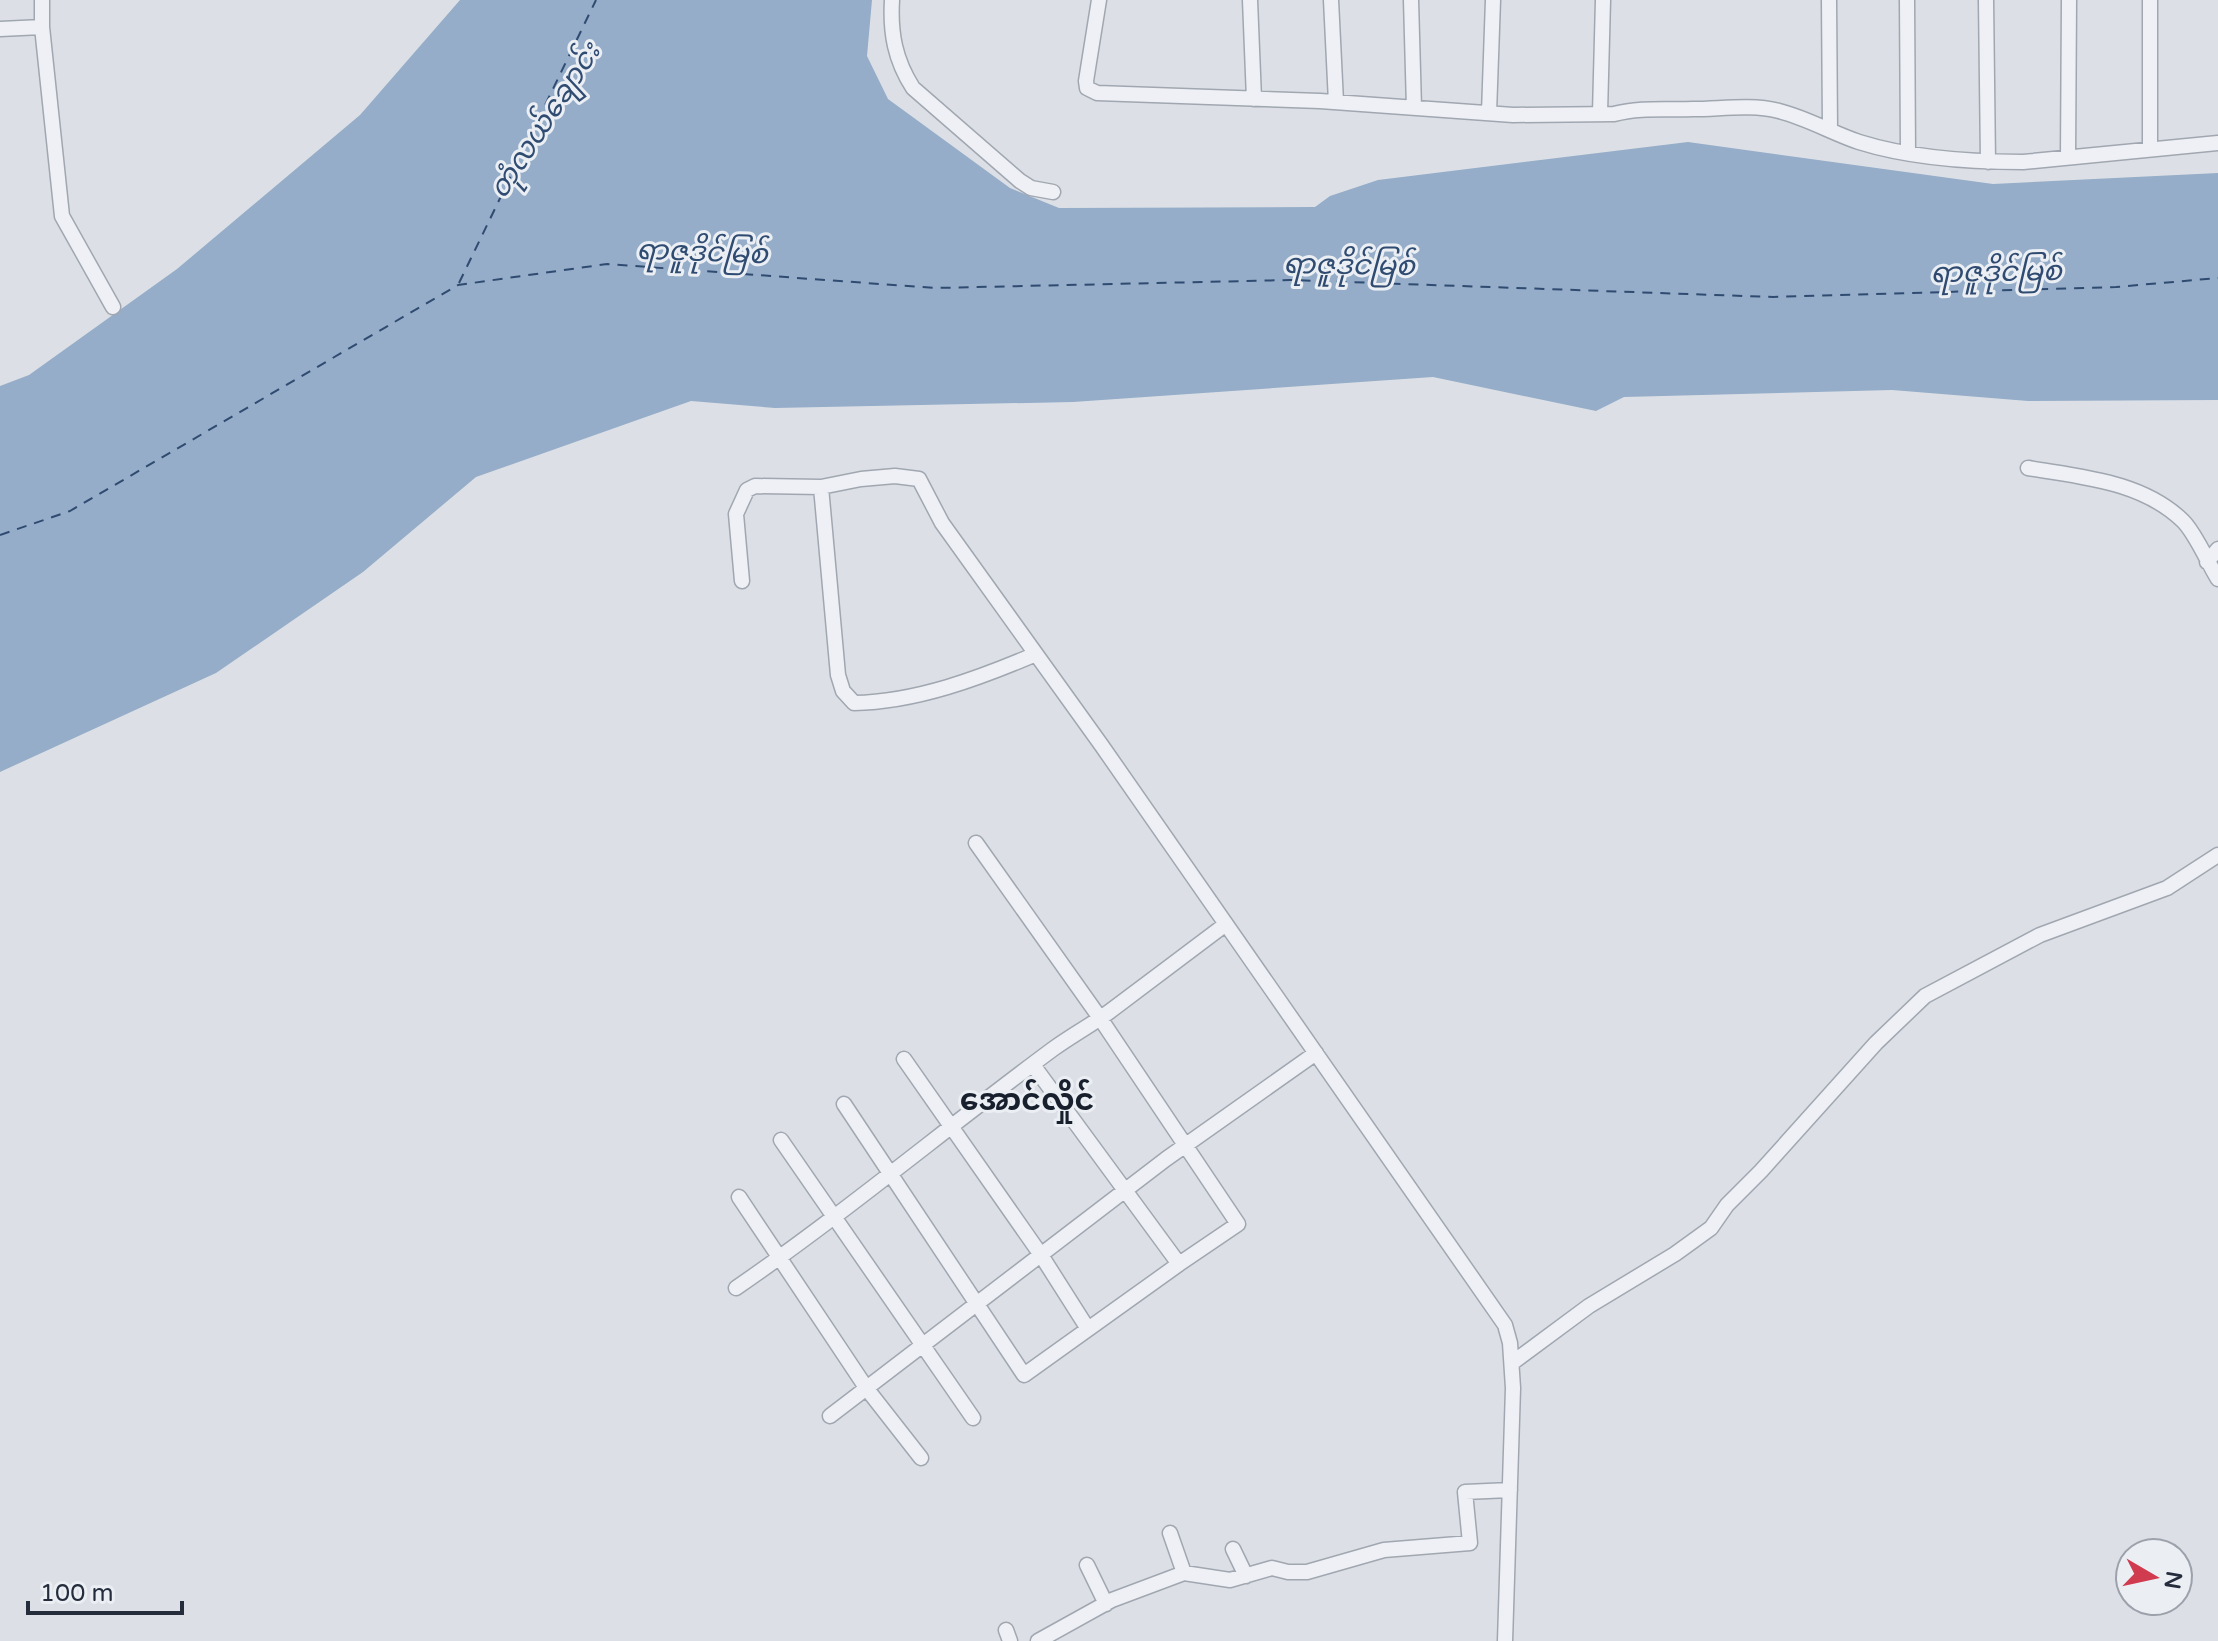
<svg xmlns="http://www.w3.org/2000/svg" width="2218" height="1641" font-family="'Varela Round','Noto Sans Myanmar',sans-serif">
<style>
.water{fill:#95adc8}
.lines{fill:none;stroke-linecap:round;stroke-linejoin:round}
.ferry{stroke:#2f4b71;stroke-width:2;stroke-dasharray:10 8;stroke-linecap:butt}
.minor-casing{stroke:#a1a7b0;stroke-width:17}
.minor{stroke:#eef0f5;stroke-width:14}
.labels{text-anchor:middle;stroke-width:6;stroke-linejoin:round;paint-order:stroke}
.water-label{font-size:28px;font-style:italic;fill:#2f4b71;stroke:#ebeff4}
.quarter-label{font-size:30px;font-weight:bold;fill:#181f2d;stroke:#ebeff4}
</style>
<rect width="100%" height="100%" fill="#dce0e6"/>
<!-- water -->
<path class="water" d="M460,0H872L867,56L888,99L1010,188L1059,208L1315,207L1330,196L1378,180L1688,142L1993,184L2218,173V400L2028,401L1892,390L1624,397L1596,411L1433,377L1073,402L775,408L691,401L476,477L363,572L216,673L0,772V386L29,375L177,269L360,115Z"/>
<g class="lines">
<!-- ferry -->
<path class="ferry" d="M459,283L596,0
M0,535L70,511L458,285L607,264L935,288L1290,280L1773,297L2116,287L2218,278"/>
<defs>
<path id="minor" d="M42,0V27L62,216L113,307
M892,0C890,33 895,60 913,88L1020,181L1031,188L1053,192
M1099,0L1086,81L1087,88L1097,93L1320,101L1513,115L1614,114C1640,107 1666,110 1693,109C1721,109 1751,104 1779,111C1807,118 1832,133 1859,142C1910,158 1970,162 2023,162L2218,143
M1250,0L1254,99
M1331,0L1336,102
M1411,0L1414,108
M1829,0L1830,129
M1907,0L1908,152
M1986,0L1988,162
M2150,0V148
M0,29L42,27
M1489,113L1493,0
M1600,113L1603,0
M2068,157L2069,0
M2028,468C2080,477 2142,481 2183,521C2196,534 2208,563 2218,579
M821,487L838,675L843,691L854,703C916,702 980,678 1036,654
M2207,562L2218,549
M742,581L736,514L747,490L755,486L821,487L861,479L895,476L919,479L942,523L1102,746L1505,1325L1510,1343L1513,1388L1505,1641
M976,843L1100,1018L1238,1224L1179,1264
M904,1059L1041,1255L1088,1329
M844,1104L1024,1375L1179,1264L1033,1065
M781,1140L973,1418
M739,1197L867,1389L921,1458
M736,1288C845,1213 946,1128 1053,1049C1071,1036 1091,1025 1109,1012C1148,983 1187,953 1226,924
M1512,1363L1589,1306L1675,1254L1711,1228L1727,1205L1761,1171L1876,1043L1925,996L2040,935L2167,888L2218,855
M830,1416L1166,1159L1316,1053
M1170,1533L1184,1573
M1233,1549L1246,1576
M1087,1565L1106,1604
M1006,1630L1010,1641
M1038,1641L1112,1600L1184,1573L1230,1580L1272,1568L1288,1572H1307L1384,1550L1470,1543L1465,1492L1510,1490"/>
</defs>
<!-- minor casing -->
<use href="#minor" class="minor-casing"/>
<!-- minor -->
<use href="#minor" class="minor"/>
</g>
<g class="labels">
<!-- water labels -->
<g class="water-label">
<text transform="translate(544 120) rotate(-57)" y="10">တုံလယ်ချောင်း</text>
<text transform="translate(702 251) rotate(2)" y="10">ရာဇူဒိုင်မြစ်</text>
<text transform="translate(1349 264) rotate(1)" y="10">ရာဇူဒိုင်မြစ်</text>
<text transform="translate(1996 271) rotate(-1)" y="10">ရာဇူဒိုင်မြစ်</text>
</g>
<!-- quarter labels -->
<g class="quarter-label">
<text x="1027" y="1110">အောင်လှိုင်</text>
</g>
</g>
<!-- north arrow -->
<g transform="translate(2154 1577) rotate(99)"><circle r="38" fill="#ebeff4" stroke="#9ca1ab" stroke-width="2"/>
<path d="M0-6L14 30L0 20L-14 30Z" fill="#d13b4f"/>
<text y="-12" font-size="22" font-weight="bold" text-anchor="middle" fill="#252d3d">N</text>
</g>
<!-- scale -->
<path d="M28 1601v12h154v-12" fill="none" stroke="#252d3d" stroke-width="4"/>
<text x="40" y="1601" font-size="24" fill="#252d3d" stroke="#ebeff4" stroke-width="6" paint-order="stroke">100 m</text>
</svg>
